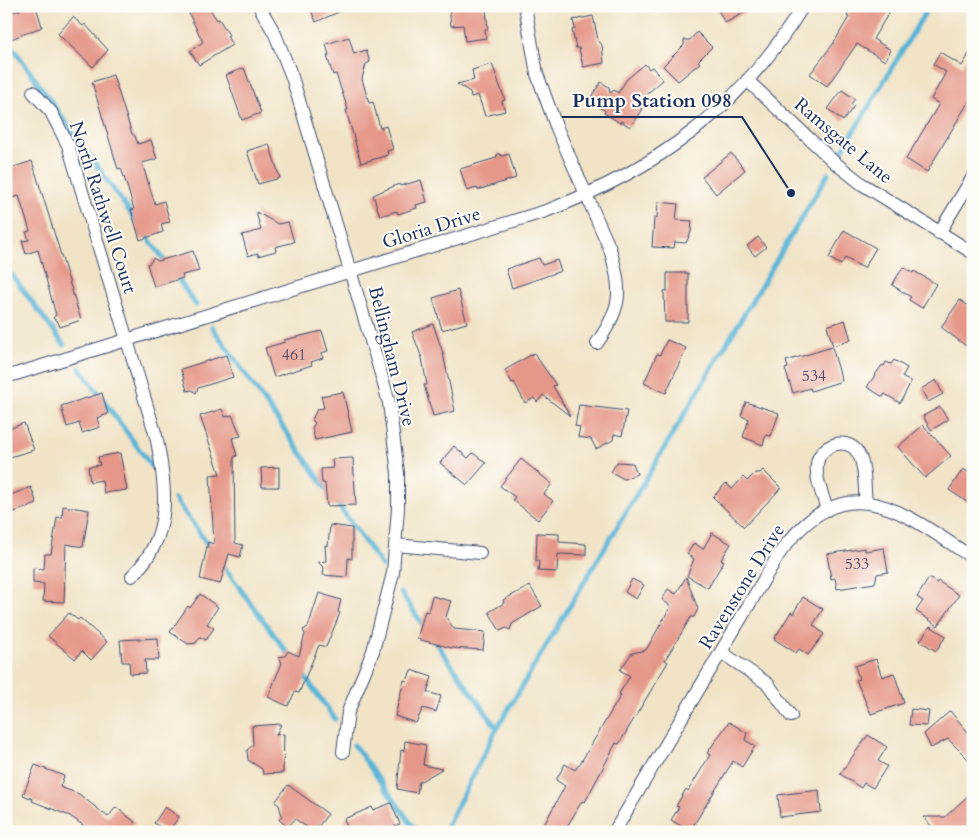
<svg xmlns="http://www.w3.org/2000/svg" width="979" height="838" font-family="Cardo,serif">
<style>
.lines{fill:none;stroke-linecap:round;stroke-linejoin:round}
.stream{stroke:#59b4d6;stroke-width:5}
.building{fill:#e59889}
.street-casing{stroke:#3b4a6e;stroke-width:14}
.street{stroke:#fff;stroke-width:12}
.labels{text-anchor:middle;stroke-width:4;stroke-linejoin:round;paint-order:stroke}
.number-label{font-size:16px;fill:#4e4969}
.street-label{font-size:19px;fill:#1b2f5e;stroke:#fdfcf7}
.leader{fill:none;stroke:#1b2f5e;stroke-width:2}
.callout-dot{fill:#1b2f5e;stroke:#fdfcf7;stroke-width:2}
.callout-label{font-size:20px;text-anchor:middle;font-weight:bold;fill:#1b2f5e;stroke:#fdfcf7;stroke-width:4;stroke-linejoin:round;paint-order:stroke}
</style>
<rect width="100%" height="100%" fill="#fdfcf7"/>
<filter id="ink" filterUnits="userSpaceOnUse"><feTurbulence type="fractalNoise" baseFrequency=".02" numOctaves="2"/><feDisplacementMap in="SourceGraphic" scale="10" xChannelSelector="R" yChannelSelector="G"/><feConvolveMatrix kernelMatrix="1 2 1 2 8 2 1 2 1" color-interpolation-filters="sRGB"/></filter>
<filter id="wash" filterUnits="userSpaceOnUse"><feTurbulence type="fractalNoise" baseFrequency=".0096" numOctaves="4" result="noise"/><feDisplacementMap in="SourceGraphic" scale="20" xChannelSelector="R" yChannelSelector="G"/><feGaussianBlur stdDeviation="1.12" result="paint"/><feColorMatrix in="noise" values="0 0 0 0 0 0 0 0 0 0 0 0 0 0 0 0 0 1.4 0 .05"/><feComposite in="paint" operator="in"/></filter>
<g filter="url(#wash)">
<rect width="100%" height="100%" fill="#f0e3c6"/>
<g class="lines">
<!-- stream -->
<path class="stream" d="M6,38L136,221
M842,151L929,6
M144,232L167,264
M6,267L64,345
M175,275L196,305
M212,327L328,491
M80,368L152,467
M175,499L211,549
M336,502L382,566
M222,564L291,658
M401,593L425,628
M433,639L497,728
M302,673L335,719
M354,745L417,832
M444,832L497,728L828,174"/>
</g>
<g id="blocks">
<!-- building -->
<path class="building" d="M21,6L26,8L36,6L42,27L6,41V14L20,10Z
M202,6H208L217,20L219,19L229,35L227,36L232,45L199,65L190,51L203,42L189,14Z
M309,6H352L316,22Z
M449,6H483V10H486L488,29H485L486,38L465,41L463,25L451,26Z
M716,6H757L725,23Z
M852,6H893L873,39L891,50L885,61L857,44L827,86L810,74L833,44L849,17L847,16Z
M593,16L598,40L602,45L604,63L583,67L579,48H576L572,30L575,29L573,20Z
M73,17L83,26L85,24L108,50L93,67L58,34Z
M697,32L712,47L698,61L700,63L678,81L663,66L684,45V40H690Z
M349,37L354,54L366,50L370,62L366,64L362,79L369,103L373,102L380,128L386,126L393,149L387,151L388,155L361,163L346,110H348L336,74L333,75L327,56L329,55L326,44Z
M973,47V94L927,172L906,159L939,104L931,99L946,72L933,64L940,52L962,66Z
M492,64L505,100L502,101L505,111L485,116L478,95L471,97L470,92L457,84L474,80L472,70Z
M645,64L649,69L652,67L663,80L635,104L642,109L630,127L621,121L620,123L604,113L605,111L589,100L601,82L609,87L610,93L614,90L618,93L627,79Z
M244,68L261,113L242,120L226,75Z
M113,75L132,134L135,136L138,144L151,140L157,159L142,163L155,204L164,201L170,222L161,224L163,232L140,240L131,210L134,209L126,183L121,168L118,169L92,82Z
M842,90L855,99L851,104L854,106L843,121L828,109Z
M269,144L280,178L258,184L247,151Z
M498,153L502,156L509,154L516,178L478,190L477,188L467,191L460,169L496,158Z
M731,153L745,170L716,194L702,177Z
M32,161L81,320L60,327L58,322L53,318L56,315L38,250L26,254L22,241L29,240L26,232L30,231L19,196L6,200V181L12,171L11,168Z
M421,180L427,202L416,205L417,208L398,214L397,211L380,216L373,195L399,184L400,186Z
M658,202L678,204L676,220L692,221L691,232L686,243L675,242L674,248L652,247L654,218H657Z
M256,212L278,224L288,222L294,242L275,247L276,251L258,256V253L248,256L242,235L261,230Z
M844,230L876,248L864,268L845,258L841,265L829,258Z
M758,237L766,247L755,256L747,246Z
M193,251L199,271L182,275L183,278L154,287L147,264L150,263L153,258L158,261Z
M539,258L542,265L557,260L561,271L512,288L506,269Z
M903,267L913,273L914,271L936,284L922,308L909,300L911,297L892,285Z
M667,273H688V322H665L664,291H667Z
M458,290L467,323L442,330L433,298Z
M960,300L973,309V337L966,346L941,327Z
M845,320L851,340L833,346L827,326Z
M433,324L443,353L455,411L433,416L424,385H427L422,358L412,332Z
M322,331L328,351L321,353L323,358L311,362L312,365L274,377L265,348L285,342L284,340Z
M667,340L686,348L666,393L644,383L657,354L660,355Z
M832,347L842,381L811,391L810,388L793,393L785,369L788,368L786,361Z
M534,353L556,385L553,386L570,416L543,395L537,402L534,398L525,403L514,382L512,383L505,370Z
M226,355L233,377L198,388L196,393L192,390L187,391L181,369Z
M894,360L907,368L902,377L911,382L900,403L885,394L883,397L867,387L882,365L884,366L886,362L891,364Z
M936,380L943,394L928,402L921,389Z
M343,392L352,432L315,440L312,428L315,423L312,420L317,409L324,408L321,396Z
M102,393L108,414L97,418L100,427L82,433L79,423L67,427L61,406Z
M746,402L779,413L771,436L766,435L763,445L743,437L749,419L741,416Z
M579,405L627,411L622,436L614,434L613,440L596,449L591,439L578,437L580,427L575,426Z
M940,407L948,420L931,430L923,416Z
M222,409L225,417L232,415L241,436L232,438L237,456L234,457L235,543L243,545L240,557L229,554L220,584L200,579L208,542L214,544L210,475L220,474L200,416Z
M24,423L34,450L6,458V430Z
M923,425L951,456L925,478L898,447Z
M454,446L468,458L473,453L486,463L467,485L440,463Z
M120,453L127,490L104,493L102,480L90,482L88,467L100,465L98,457Z
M353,458L356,505L327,506L325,483H322L321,469L333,468L332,459Z
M521,459L552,484L544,494L553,501L538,520L513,500L515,497L500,486Z
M617,462L633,463L637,474L624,479L611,472Z
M279,467V487H262L261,468Z
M963,469L973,475V506L949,490Z
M763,470L781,488L744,527L713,497L726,483L732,489L743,477L747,481L755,473H760Z
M31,487L37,504L6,515V497Z
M63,506L89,510L83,547L66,544L64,602L43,601L44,584L33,583V568L44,569L45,554H51L57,517L62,518Z
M330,525L352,528V559L348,558L347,577L323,575L324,568L318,562L326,561L325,545L328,546Z
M537,533L559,534V542L586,544V555L558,554L557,572L538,571L539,561H536Z
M712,533L731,544L721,560L724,561L708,588L687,576L694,559L687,554L694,543L703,549Z
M865,548V551L884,548L888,572L877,574L875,583L837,589L835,578L831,579L827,554Z
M686,577L698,609L694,617H691L665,660L668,662L619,744L616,743L585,802L582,801L564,832H540L565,786L556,780L565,764L575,770L581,762L621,695L619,694L630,676L620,670L632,653L646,650L671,606L662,600L668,589L676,594Z
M929,578L937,583L938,581L959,595L938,626L916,611L923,601L917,597Z
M632,579L644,585L636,599L625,592Z
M530,586L542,606L512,624L510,630L506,628L500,631L489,612L504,603L503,600Z
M319,593L341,600L338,612L340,613L326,647L319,645L299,693L295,692L288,706L268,697L282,663L279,657L285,656L288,651L299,656L305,634L303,630L308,627Z
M200,594L218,607L207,624L214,628L206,640L200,637L196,643L188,644L170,632L188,606L190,608Z
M432,596L451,601L446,617L454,629L485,632L483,650L452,648L417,639L425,611L428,612Z
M803,597L823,609L813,625L824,634L808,655L799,649L796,653L774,639L791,612L793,614Z
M69,613L78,620L80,618L107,642L91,660L82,651L75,659L48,636Z
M930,626L946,636L936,651L920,641Z
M158,638L159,660H145L146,673L130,674L129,662H122L120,640Z
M876,659L882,677L894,673L904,703L871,714L856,680L859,679L855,666Z
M411,670L432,677L427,692L441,696L436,712L423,708L416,723L395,716L404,680L407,681Z
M911,709L929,711L927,726L909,725Z
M950,711L973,738V764L948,739L931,748L924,734Z
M729,722L747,733L745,740L755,746L742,767L733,761L690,831L671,820L679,807L676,806L686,789L688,791L710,755L707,753Z
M281,724L276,735L284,734L283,773L263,774L262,769L248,760L247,750L253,745L252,726Z
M868,735L887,747L878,761L887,766L873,788L864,783L861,788L840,774Z
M405,741L426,745L423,765L442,769L419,782L417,793L397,789L401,750L404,751Z
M35,765L64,776L60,787L79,794L108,817L116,807L135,822L128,832H79L84,826L70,816L32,801L33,799L23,795Z
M288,785L328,814L314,832L295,819L288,827L279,820L282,816L279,805L275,802Z
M819,790L821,812L780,817L778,795Z
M973,791V820L960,832H937L923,817H945Z
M391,803L400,824L393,827L391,831L385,829L379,832H349L344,819L372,807L373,810Z
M165,807L179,817L168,832L154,823Z"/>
</g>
</g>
<g filter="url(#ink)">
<use href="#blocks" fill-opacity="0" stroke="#3b4a6e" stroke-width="1"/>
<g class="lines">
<defs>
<path id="street" d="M259,6L275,34L292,77L381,374L389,403L398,473V508L393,573L373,651L348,712L343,752
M525,6L537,74L556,126L610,249C622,291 623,306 597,343
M747,80L834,162L862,184L973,253
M33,92L51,112L68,145L156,436C167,488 173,536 132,576
M939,233L973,177
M6,377L546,211C657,169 740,109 803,6
M827,510C823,495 815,479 817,464C819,445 847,435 858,453C866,467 864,488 866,503
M396,545L480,553
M721,652L768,684L791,716
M614,832L779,554C845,463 900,510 973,558"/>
</defs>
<!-- street casing -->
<use href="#street" class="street-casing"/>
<!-- street -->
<use href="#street" class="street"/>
</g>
</g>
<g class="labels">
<!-- number labels -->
<g class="number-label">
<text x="294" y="360">461</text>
<text x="814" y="381">534</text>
<text x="857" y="569">533</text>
</g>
<!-- street labels -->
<g class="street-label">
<text transform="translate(844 140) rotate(40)" y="7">Ramsgate Lane</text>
<text transform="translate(104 207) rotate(72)" y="7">North Rathwell Court</text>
<text transform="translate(431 227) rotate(-17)" y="7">Gloria Drive</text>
<text transform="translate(393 356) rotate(76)" y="7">Bellingham Drive</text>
<text transform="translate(741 586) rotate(-58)" y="7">Ravenstone Drive</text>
</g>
</g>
<!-- callouts -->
<path class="leader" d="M791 193L742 117H562"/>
<circle class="callout-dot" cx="791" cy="193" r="5"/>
<g class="callout-label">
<text x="652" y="107">Pump Station 098</text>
</g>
<!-- margin -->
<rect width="979" height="838" fill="none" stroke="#fdfcf7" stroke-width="25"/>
</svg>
